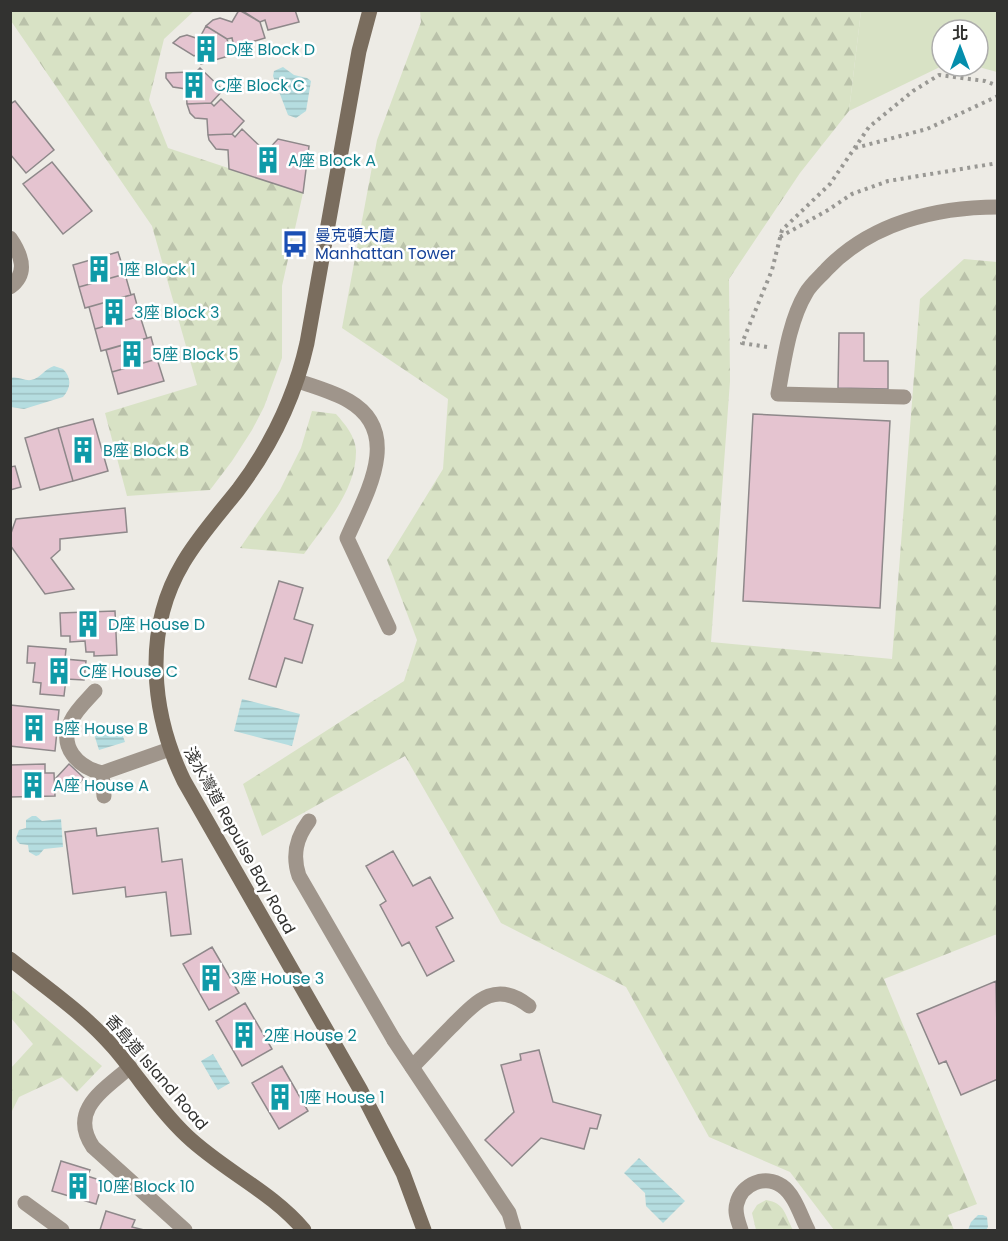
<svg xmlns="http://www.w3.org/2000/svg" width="1008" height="1241" font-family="Poppins,'Noto Sans TC',sans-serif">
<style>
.green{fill:#d8e2c5}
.forest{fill:url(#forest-firs)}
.water{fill:url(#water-rules)}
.building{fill:#e5c4d0;stroke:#8e888a;stroke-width:1.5}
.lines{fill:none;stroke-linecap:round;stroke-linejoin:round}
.path{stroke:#999894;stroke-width:4;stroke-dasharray:3 4.5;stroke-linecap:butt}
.lane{stroke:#9f958b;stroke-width:15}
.street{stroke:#9f958b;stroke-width:15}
.secondary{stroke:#7a6d5e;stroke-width:15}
.labels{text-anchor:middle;stroke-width:5;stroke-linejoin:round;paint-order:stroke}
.culture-label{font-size:16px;fill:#0d838f;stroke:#fff;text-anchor:start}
.transit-label{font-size:16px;fill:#164399;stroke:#fff;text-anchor:start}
.street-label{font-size:16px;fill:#323230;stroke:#fff}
</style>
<defs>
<pattern id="forest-firs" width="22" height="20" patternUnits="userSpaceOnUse" patternTransform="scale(1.5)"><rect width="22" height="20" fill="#d8e2c5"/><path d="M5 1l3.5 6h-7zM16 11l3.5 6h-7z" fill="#bac2aa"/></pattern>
<pattern id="water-rules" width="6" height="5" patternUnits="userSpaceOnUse" patternTransform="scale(1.5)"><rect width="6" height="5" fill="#b5dde0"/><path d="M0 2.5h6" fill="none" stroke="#9cbec0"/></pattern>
</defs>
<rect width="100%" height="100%" fill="#edebe5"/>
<!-- green -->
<path class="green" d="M861,11H997V72L975,66H978V30H942V66L849,111Z"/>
<!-- forest -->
<path class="forest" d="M11,11H194L164,39L149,100L168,148L303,193L282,286V358L264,407L252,430L232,461L210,490L127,496L105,413L197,385L152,226L11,21Z
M420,11H861L849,111L800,173L729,279L730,381L711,642L892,659L920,299L964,259L997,262V934L884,979L977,1204L948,1215L954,1230H834L790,1172L709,1137L626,987L501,923L405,756L262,836L243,784L404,681L417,640L387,560L443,469L448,399L342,328L377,140L421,22Z
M312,411L336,414C345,424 355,436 356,450C357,490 325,524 304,554L240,548L280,490L301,448Z
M11,989L102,1066L77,1092L62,1077L19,1097L11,1113V1068L33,1044L11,1018Z
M766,1200C785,1203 785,1215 793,1230H756L752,1213L757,1205Z"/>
<!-- water -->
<path class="water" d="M283,67L294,75L307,78L311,81L306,111L296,118L288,115L273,76L274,71Z
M54,366L63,369C72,378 71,388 63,397L24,409L11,407V378C18,376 24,381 31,380C41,378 44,369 54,366Z
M242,699L300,714L292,746L234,731Z
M119,725L125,742L99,750L94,734Z
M32,816H36L42,821L61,819L63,847L44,849L39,855L36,856L29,852L28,845L20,844L17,841L16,838L19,830L26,828V820Z
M213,1054L230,1083L218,1090L201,1061Z
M639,1158L685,1201L663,1223L646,1206L645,1193L624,1173Z
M978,1215H983L987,1217L988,1227L986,1230H968L971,1222Z"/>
<!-- building -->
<path class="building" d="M239,10L260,22L265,38L234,47L232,38L227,39L206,26L213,20L220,18L232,22Z
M241,10H295L299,22L268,30L265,20L260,22Z
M206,26L227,39L232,55L201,64L198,54L194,56L173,43L180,37L187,35L199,39Z
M200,68L223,90L211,103L187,104L186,89L173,87L166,78V73L190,72L193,75Z
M221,99L244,121L232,134L208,135L207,119L195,118L190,113L187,104L211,103L214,106Z
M15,101L54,150L26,173L10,154V104Z
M242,129L266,152L278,139L309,146L303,193L229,169L228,150L216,149L209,140L208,135L232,134L235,137Z
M52,162L92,211L63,234L23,184Z
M118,252L125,274L79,287L73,265Z
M125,274L131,295L85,308L79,287Z
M134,294L140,316L95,329L89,307Z
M140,316L147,338L101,351L95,329Z
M839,333H864V361H888V389L838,388Z
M151,337L157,359L112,372L106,350Z
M157,359L164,381L118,394L112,372Z
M753,414L890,421L880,608L743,601Z
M93,419L108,471L73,481L58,428Z
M58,428L73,481L40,490L25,438Z
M15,466L21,487L10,490V467Z
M125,508L127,532L60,539V550L51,558L74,589L45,594L10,545V536L16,519Z
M279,581L303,588L294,619L313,625L302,663L285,658L276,687L249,679Z
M115,611L117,655L94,656V652H86L85,641L70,642V636H61L60,613Z
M28,646L66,649L65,659L86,661L84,680L66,679L64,696L40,694L41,683L33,682L35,663H27Z
M10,705L59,710L55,751L10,746Z
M45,764V773H54L55,796L10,797V765Z
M69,764L84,778L71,792L56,778Z
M96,828L97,836L158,828L162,862L182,859L191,934L171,936L166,892L126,897L125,887L73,894L65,832Z
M393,851L413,886L430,877L453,918L436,927L454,961L427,976L409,942L402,946L380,905L386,901L366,866Z
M212,947L239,993L209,1010L183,964Z
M996,981L998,1079L961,1095L946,1061L939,1064L917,1014Z
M245,1003L272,1049L242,1066L216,1021Z
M539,1050L553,1102L601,1115L597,1129L590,1128L584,1149L541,1138L512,1166L485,1140L514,1112L501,1065L521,1060L520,1054Z
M282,1066L308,1111L279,1129L252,1083Z
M61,1161L90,1170L87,1176L103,1181L96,1204L52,1191Z
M106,1211L135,1220L132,1227L144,1230H100Z"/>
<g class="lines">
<!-- path -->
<path class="path" d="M855,148L927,129L998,96
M780,237L828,210L852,194L888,181L998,163
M767,347L742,343L772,270L782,230L830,184L869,127L913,91L939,75L985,81L998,86"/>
<!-- lane -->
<path class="lane" d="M298,381C315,387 334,392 349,401C404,433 365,496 347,538L389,628
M904,397L778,394C784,362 789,321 806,293C811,284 820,277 827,269C871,223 936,207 998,207
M95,691C87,700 76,710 71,721C58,747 78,767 102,773L170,749
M102,773L104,796
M309,821C296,838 292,855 299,876L394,1040
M130,1067C104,1090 68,1110 93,1147L185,1230
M412,1067C425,1054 438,1040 451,1027C476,1002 495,979 529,1006
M25,1203L62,1230"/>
<!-- street -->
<path class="street" d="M10,238C21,254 29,273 10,287
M394,1040L509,1213L514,1230
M741,1230C738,1221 734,1212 737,1203C742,1184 765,1174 782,1186C795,1195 801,1217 808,1230"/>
<!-- secondary -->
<path class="secondary" d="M370,10L359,51L307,343C295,397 271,446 238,490C219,514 198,537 183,563C143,630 151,713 184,781L360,1089L403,1173L424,1230
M10,959C45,987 85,1014 114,1048C139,1077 159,1110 187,1136C224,1171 271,1191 304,1230"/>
</g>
<!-- icons -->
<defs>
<symbol id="building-bare" viewBox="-9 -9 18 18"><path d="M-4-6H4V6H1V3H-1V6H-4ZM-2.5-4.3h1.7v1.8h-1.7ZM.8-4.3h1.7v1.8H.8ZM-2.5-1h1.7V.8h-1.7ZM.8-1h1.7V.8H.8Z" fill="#0f9aa8" stroke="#fff" stroke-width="2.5" paint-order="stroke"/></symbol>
<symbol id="bus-bare" viewBox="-9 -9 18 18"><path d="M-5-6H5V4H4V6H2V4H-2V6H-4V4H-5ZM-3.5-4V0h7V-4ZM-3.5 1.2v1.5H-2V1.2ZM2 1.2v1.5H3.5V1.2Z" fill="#1a4fb4" stroke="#fff" stroke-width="2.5" paint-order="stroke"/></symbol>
</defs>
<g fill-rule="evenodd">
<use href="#building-bare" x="187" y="30" width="38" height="38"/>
<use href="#building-bare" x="175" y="66" width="38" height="38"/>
<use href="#building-bare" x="249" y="141" width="38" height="38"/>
<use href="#bus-bare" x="276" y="225" width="38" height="38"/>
<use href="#building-bare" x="80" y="250" width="38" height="38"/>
<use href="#building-bare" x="95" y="293" width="38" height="38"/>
<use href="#building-bare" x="113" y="335" width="38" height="38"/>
<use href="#building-bare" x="64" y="431" width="38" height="38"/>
<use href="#building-bare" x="69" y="605" width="38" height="38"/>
<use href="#building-bare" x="40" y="652" width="38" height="38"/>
<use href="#building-bare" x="15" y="709" width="38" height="38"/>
<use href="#building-bare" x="14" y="766" width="38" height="38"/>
<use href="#building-bare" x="192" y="959" width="38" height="38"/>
<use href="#building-bare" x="225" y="1016" width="38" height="38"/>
<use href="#building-bare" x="261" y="1078" width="38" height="38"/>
<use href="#building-bare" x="59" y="1167" width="38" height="38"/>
</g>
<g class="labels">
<!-- culture labels -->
<g class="culture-label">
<text x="226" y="55">D座 Block D</text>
<text x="214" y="91">C座 Block C</text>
<text x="288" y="166">A座 Block A</text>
<text x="119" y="275">1座 Block 1</text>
<text x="134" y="318">3座 Block 3</text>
<text x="152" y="360">5座 Block 5</text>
<text x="103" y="456">B座 Block B</text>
<text x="108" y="630">D座 House D</text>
<text x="79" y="677">C座 House C</text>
<text x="54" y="734">B座 House B</text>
<text x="53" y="791">A座 House A</text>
<text x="231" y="984">3座 House 3</text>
<text x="264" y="1041">2座 House 2</text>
<text x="300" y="1103">1座 House 1</text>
<text x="98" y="1192">10座 Block 10</text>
</g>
<!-- transit labels -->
<g class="transit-label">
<text x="315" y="241">曼克頓大廈<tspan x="315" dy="18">Manhattan Tower</tspan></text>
</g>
<!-- street labels -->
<g class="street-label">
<text transform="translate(240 840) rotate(61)" y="6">淺水灣道 Repulse Bay Road</text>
<text transform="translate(157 1072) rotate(49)" y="6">香島道 Island Road</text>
</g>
</g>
<!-- border -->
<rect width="1008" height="1241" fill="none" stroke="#323230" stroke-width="24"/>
<!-- north arrow -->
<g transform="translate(960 48)"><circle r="28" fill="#ffffff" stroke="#adadac" stroke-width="1.5"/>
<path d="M0-4.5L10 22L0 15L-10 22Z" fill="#048eac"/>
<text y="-9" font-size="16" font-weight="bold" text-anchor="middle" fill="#323230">北</text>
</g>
</svg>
